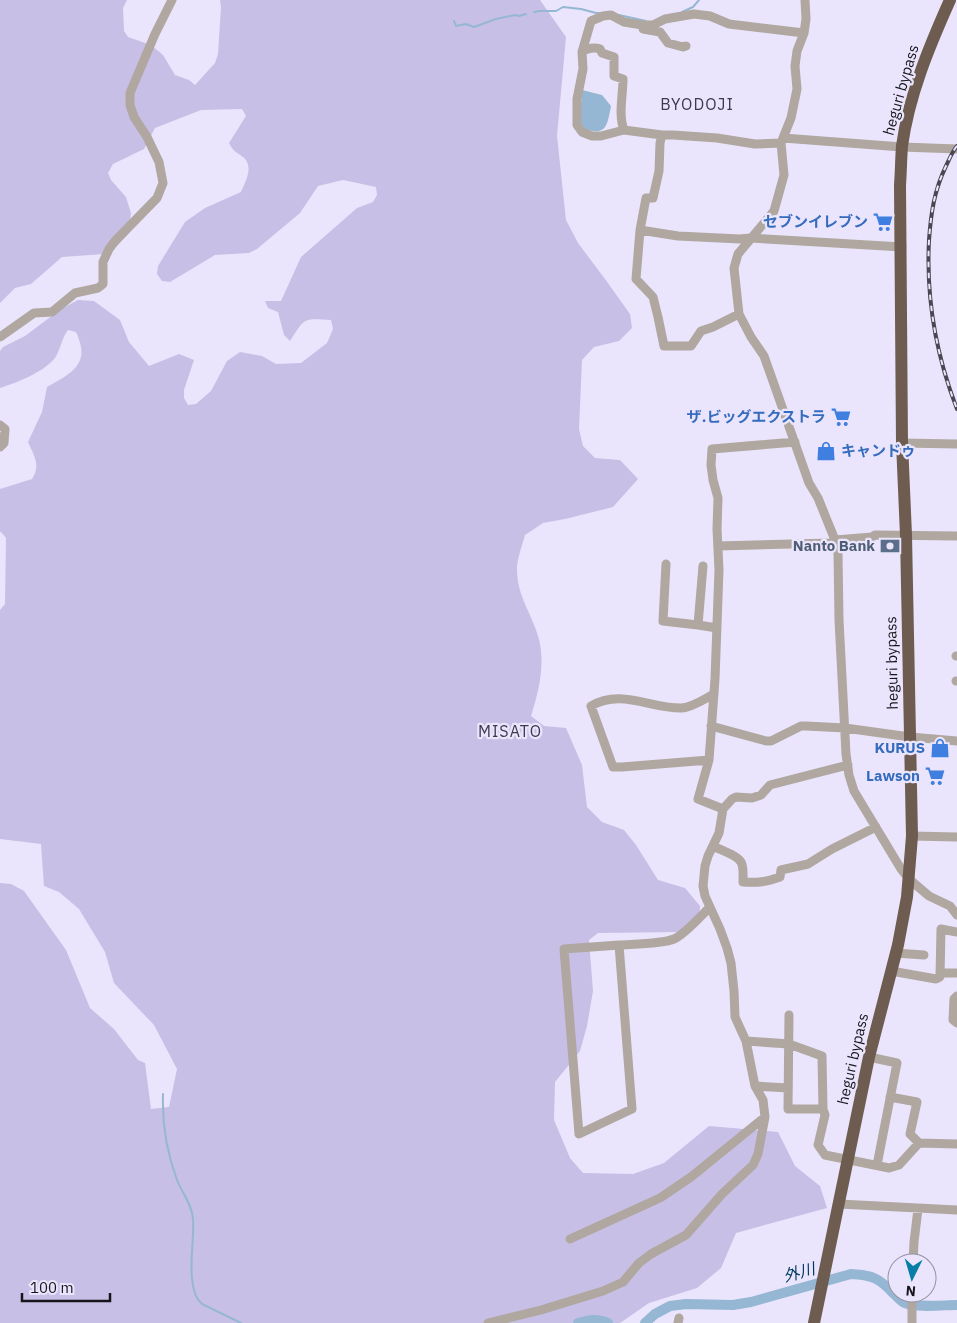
<svg xmlns="http://www.w3.org/2000/svg" width="957" height="1323" font-family="'IBM Plex Sans','Noto Sans JP',sans-serif">
<style>
.green{fill:#c8bfe6}
.water{fill:#96b7d4}
.lines{fill:none;stroke-linecap:round;stroke-linejoin:round}
.stream{stroke:#96b7d4;stroke-width:2}
.river{stroke:#96b7d4;stroke-width:10}
.minor{stroke:#afa7a0;stroke-width:9}
.highway{stroke:#6d5c4f;stroke-width:12}
.rail-casing{stroke:#494751;stroke-width:4}
.rail{stroke:#eae5fc;stroke-width:2;stroke-dasharray:5.5;stroke-linecap:butt}
.labels{text-anchor:middle;stroke-width:4.5;stroke-linejoin:round;paint-order:stroke}
.street-label{font-size:15px;fill:#17151c;stroke:#eae5fc}
.shop-label{font-size:15px;font-weight:bold;fill:#366cbe;stroke:#eae5fc;text-anchor:end}
.service-label{font-size:15px;font-weight:bold;fill:#4e5e75;stroke:#eae5fc;text-anchor:end}
.neighbourhood-label{font-size:16px;letter-spacing:1px;fill:#3e3a4c;stroke:#eae5fc}
.water-label{font-size:16px;font-style:italic;fill:#013a60;stroke:#eae5fc}
</style>
<rect width="100%" height="100%" fill="#eae5fc"/>
<!-- green -->
<path class="green" d="M0,0H127L123,8L124,31L128,37L151,45L163,55L175,75L189,80L195,85L215,63L218,54L221,7L220,0H540L566,37L557,136L566,220L578,243L605,279L630,314L632,328L619,341L594,347L582,360L579,429L583,446L595,458L620,460L638,479L613,507L565,519L543,523L525,535C522,546 517,559 517,569C517,596 531,612 538,636C546,662 539,691 531,716L544,726L566,728L582,765L587,807L602,822L624,830L636,845L658,880L685,888L700,906L699,922L679,932L598,933L589,940L593,991L587,1026L580,1051L555,1082L554,1120L570,1158L583,1173L633,1174L664,1163L709,1126L778,1132L795,1166L820,1186L827,1208L736,1233L721,1268L697,1288L649,1303L620,1323H0V883L11,884L24,891L66,950L90,1008L114,1029L138,1060L145,1063L151,1109L169,1107L177,1069L154,1025L114,983L105,952L79,909L59,892L44,886L41,844L0,839V610L5,604L6,538L1,532H0V489L32,479C41,465 34,456 28,442L42,412L47,387C62,378 85,369 81,347C80,342 78,336 76,332L68,330C61,339 61,349 55,358C44,372 16,383 0,388V351L3,347L25,336L61,309L78,300L94,301L120,320L129,342L149,366L179,354L194,360L184,390V398L188,405L196,404L211,391L227,361L240,352L262,356L276,364L301,363L327,343L333,329L331,320C302,318 305,318 290,341L284,335L278,312L268,308L265,301H281L301,257L357,208L373,202L377,195L376,187L343,180L318,186L300,213L257,249L249,253L215,255L170,282L162,281L157,274L158,266L185,222L205,208L241,192C246,181 254,166 243,157C236,152 233,151 229,143L246,116L242,109L201,110L155,128L144,149L113,164L108,173L111,180L126,197L131,213L129,233L118,245L104,254L62,257L31,284L15,288L0,303Z"/>
<!-- water -->
<path class="water" d="M582,90L602,95L611,106C607,127 606,137 582,128L580,122Z"/>
<g class="lines">
<!-- stream -->
<path class="stream" d="M534,12L539,11H556L563,7L581,9L596,13H600
M682,12L693,7L699,0
M619,15L646,21
M454,21L456,26L466,24L474,27L496,19L515,15L519,16L526,14
M163,1094C162,1122 167,1153 177,1180C182,1193 192,1204 193,1219C195,1241 184,1289 202,1304L241,1323"/>
<!-- river -->
<path class="river" d="M578,1323C589,1320 598,1318 608,1323
M645,1323L655,1314L670,1306L686,1304L733,1305L751,1302L851,1274C872,1275 879,1278 893,1293C897,1296 900,1301 905,1303C917,1308 944,1305 957,1305"/>
<!-- minor -->
<path class="minor" d="M643,29L660,32L668,43L683,47L686,46
M582,52C587,48 595,47 600,49L602,53L614,57V76L623,79C623,95 618,115 624,130
M662,135L660,143L659,171L653,198H646L640,230L636,279L653,297L658,317L664,346H691L701,331L713,327L739,314L734,268L738,254L774,211L784,175L781,143L791,118L797,89L795,66L797,51L804,33L806,19L805,0
M783,138L902,147L957,149
M781,143L755,144L717,138L673,135H662L624,130L601,136H592L582,132L577,125V99L583,69L582,52L591,21L603,16L611,15L624,22L642,25H653L665,19L694,14L710,16L729,24L804,33
M640,230L678,236L740,239L750,238L902,247
M739,314L751,337L764,356L809,483L818,498L835,540L838,553L839,620L846,754L849,775L854,791L901,869L909,879L929,896L950,906L957,915
M0,337L34,313L52,312L75,293L98,288L103,284V262L109,249L115,241L157,198L163,183L159,162L147,137L134,117L130,105V93L155,34L172,0
M0,425L5,429L4,443L0,447
M902,443L957,444
M718,546L831,543L835,540L872,537L875,535L957,536
M666,564L663,621L698,625
M703,566L698,625L717,628
M956,656H957
M956,681H957
M711,726L766,741H771L801,726H806L845,728L910,737L957,741
M709,760L622,767H613L591,706C621,688 651,709 682,708C693,707 704,699 714,694
M723,809L732,799L736,797L752,798L761,795L770,785L848,765
M912,836L957,837
M713,846C720,850 737,855 741,862C744,867 743,876 743,882C758,883 766,882 780,877L781,870L808,864L832,849L876,827
M619,945L632,1109L579,1134L564,949Z
M619,945C633,944 662,944 674,939C684,935 701,916 709,908
M895,953L924,955
M891,971L936,979L940,977L941,929L957,932
M940,973H957
M957,996L954,999L953,1020L957,1023
M789,1015L788,1109H823
M746,1041L789,1044L822,1056L823,1109L825,1115L818,1145L825,1155L889,1168L899,1165L919,1143L957,1144
M869,1057L897,1063L877,1165
M755,1086L788,1088
M890,1097L917,1102L910,1134L919,1143
M839,1204L957,1210
M570,1239L660,1198L691,1177L765,1117
M913,1263L914,1242L918,1209
M488,1323L541,1310L603,1291L623,1282L639,1263L651,1254L686,1235L722,1194L753,1165L758,1154L765,1117L763,1100L755,1086L746,1041L735,1017L734,991L731,963L727,948L720,929L705,896L703,886L705,866L708,856L719,833L723,809L698,799L709,760L715,679L719,570L717,529L718,498L713,480L711,465L712,449L795,442
M678,1323L679,1318
M912,1323V1293"/>
<!-- highway -->
<path class="highway" d="M814,1323L869,1057L898,945L907,897L912,836L906,535L902,443L900,185C901,172 901,159 902,146C909,95 929,47 950,0"/>
<defs>
<path id="rail" d="M957,146C952,152 949,160 946,166C934,191 931,213 929,240C926,298 936,355 957,409"/>
</defs>
<!-- rail casing -->
<use href="#rail" class="rail-casing"/>
<!-- rail -->
<use href="#rail" class="rail"/>
</g>
<!-- icons -->
<defs>
<symbol id="supermarket-bare" viewBox="-9 -9 18 18"><path d="M-6-5.5h2.5l.6 2H6L4.5 2H-2.5L-4.4-4H-6ZM-1.5 3.2a1.3 1.3 0 1 0 .1 0ZM3 3.2a1.3 1.3 0 1 0 .1 0Z" fill="#3f7fe0" stroke="#eae5fc" stroke-width="2.5" paint-order="stroke"/></symbol>
<symbol id="shop-bare" viewBox="-9 -9 18 18"><path d="M-5-2.5h2.3a2.7 3.5 0 0 1 5.4 0H5L5.5 6h-11ZM-1.5-2.5h3a1.5 2.3 0 0 0-3 0Z" fill="#3f7fe0" stroke="#eae5fc" stroke-width="2.5" paint-order="stroke"/></symbol>
<symbol id="bank-bare" viewBox="-9 -9 18 18"><path d="M-6-4H6V4H-6ZM0-2.3a2.3 2.3 0 1 0 0 4.6a2.3 2.3 0 1 0 0-4.6Z" fill="#5c6f8a" stroke="#eae5fc" stroke-width="2.5" paint-order="stroke"/></symbol>
</defs>
<g fill-rule="evenodd">
<use href="#supermarket-bare" x="869" y="208" width="28" height="28"/>
<use href="#supermarket-bare" x="827" y="403" width="28" height="28"/>
<use href="#shop-bare" x="812" y="437" width="28" height="28"/>
<use href="#bank-bare" x="876" y="532" width="28" height="28"/>
<use href="#shop-bare" x="926" y="734" width="28" height="28"/>
<use href="#supermarket-bare" x="921" y="762" width="28" height="28"/>
</g>
<g class="labels">
<!-- street labels -->
<g class="street-label">
<text transform="translate(901 90) rotate(-74)" y="5">heguri bypass</text>
<text transform="translate(892 663) rotate(-91)" y="5">heguri bypass</text>
<text transform="translate(853 1059) rotate(-77)" y="5">heguri bypass</text>
</g>
<!-- shop labels -->
<g class="shop-label">
<text x="868" y="227">セブンイレブン</text>
<text x="826" y="422">ザ.ビッグエクストラ</text>
<text x="841" y="456" text-anchor="start">キャンドゥ</text>
<text x="925" y="753">KURUS</text>
<text x="920" y="781">Lawson</text>
</g>
<!-- service labels -->
<g class="service-label">
<text x="875" y="551">Nanto Bank</text>
</g>
<!-- neighbourhood labels -->
<g class="neighbourhood-label">
<text x="697" y="110">BYODOJI</text>
<text x="510" y="737">MISATO</text>
</g>
<!-- water labels -->
<g class="water-label">
<text transform="translate(799 1272) rotate(-15)" y="6">外川</text>
</g>
</g>
<!-- north arrow -->
<g transform="translate(912 1278) rotate(185)"><circle r="24" fill="#eae5fc" stroke="#9692a2"/>
<path d="M0-4L9 19L0 12L-9 19Z" fill="#067ea5"/>
<text y="-8" font-size="14" font-weight="bold" text-anchor="middle" fill="#17151c">N</text>
</g>
<!-- scale -->
<path d="M22 1293v8h88v-8" fill="none" stroke="#17151c" stroke-width="2.5"/>
<text x="30" y="1293" font-size="15" fill="#17151c" stroke="#eae5fc" stroke-width="4" paint-order="stroke">100 m</text>
</svg>
